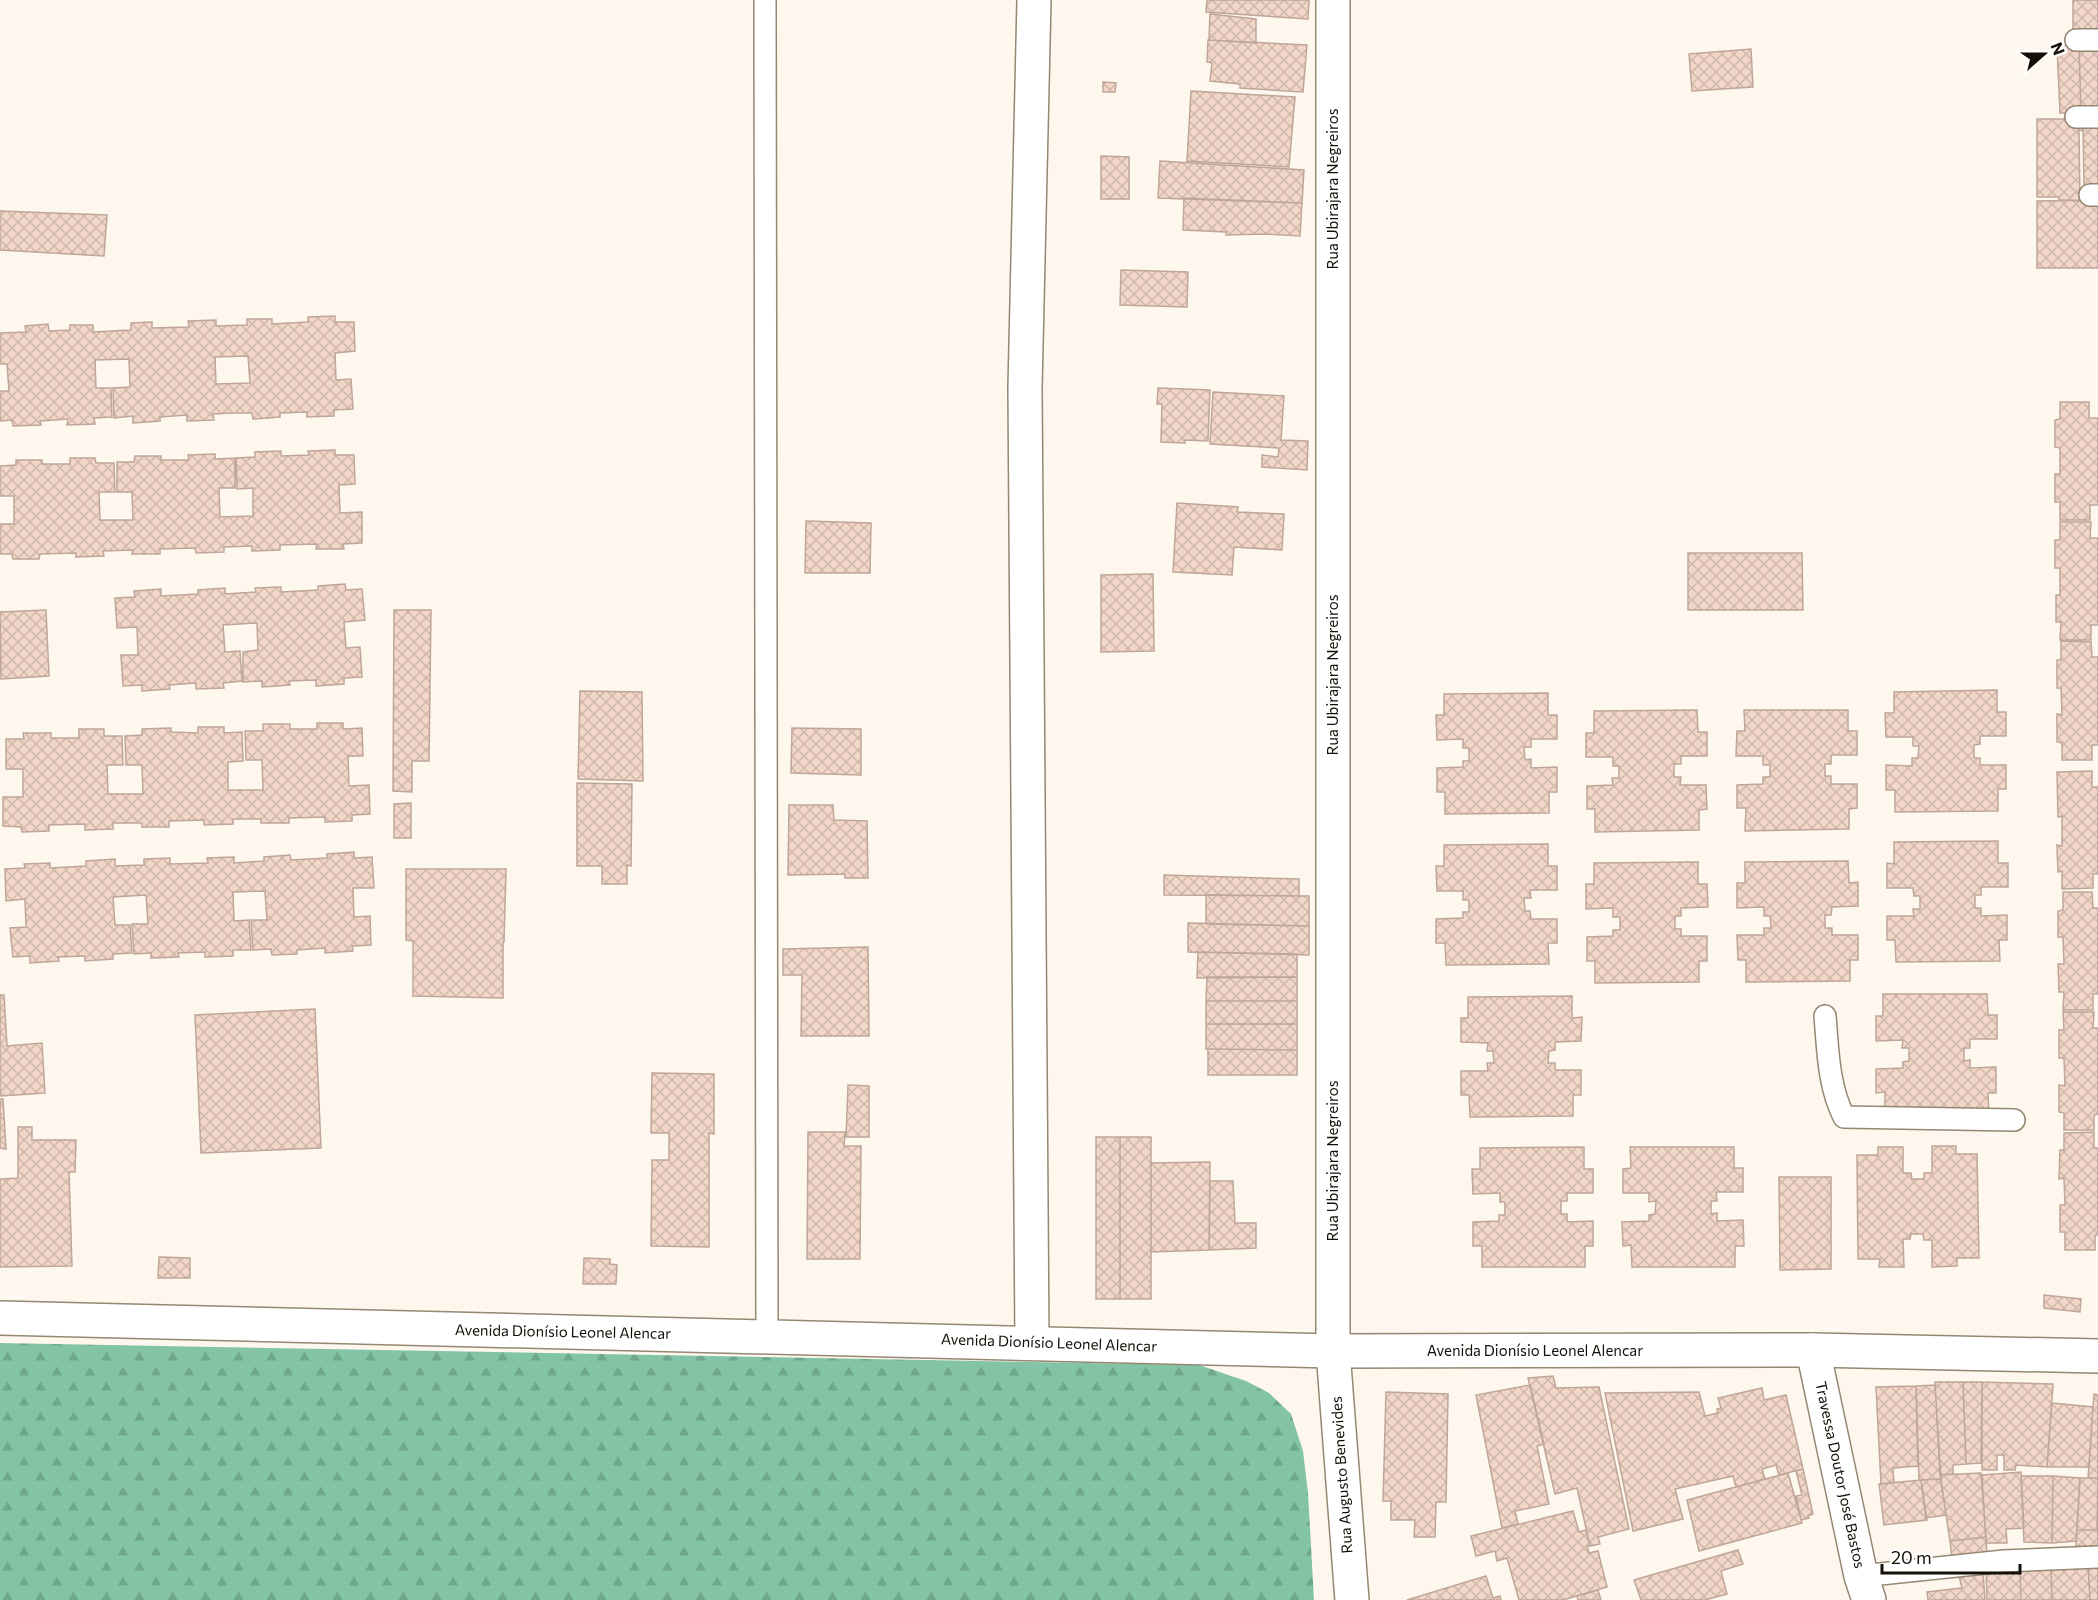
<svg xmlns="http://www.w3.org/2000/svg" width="2098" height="1600" font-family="Commissioner,sans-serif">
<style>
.forest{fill:url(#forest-firs)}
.building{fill:url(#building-cross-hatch);stroke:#bfa699;stroke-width:1.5;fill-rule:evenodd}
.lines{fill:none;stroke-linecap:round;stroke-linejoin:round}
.service-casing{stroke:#958772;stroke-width:24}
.minor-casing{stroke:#958772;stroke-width:36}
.secondary-casing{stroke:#958772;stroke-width:36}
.service{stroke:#fff;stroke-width:21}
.minor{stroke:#fff;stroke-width:33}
.secondary{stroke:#fff;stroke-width:33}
.labels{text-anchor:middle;stroke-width:6;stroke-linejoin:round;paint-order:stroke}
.street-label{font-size:15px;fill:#140f07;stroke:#fff}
</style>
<defs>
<pattern id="forest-firs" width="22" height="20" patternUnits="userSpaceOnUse" patternTransform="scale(1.5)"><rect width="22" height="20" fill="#82c4a5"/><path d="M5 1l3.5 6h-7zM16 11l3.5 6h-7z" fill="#6fa78d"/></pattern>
<pattern id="building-cross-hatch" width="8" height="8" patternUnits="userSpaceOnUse" patternTransform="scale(1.5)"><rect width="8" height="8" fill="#f2d7c9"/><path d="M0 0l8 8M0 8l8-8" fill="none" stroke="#cfb7ab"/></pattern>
</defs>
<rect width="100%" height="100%" fill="#fdf7ed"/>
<!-- forest -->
<path class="forest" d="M0,1343L1199,1365L1246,1381L1269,1393L1291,1414L1303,1451L1308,1493L1314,1600H0Z"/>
<!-- building -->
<path class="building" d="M1207,0H1309L1308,19L1206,12Z
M2073,0H2098V37H2073Z
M1210,14L1256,19V43L1209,40Z
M1208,40L1307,45L1303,92L1240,88V84L1210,81L1212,63L1207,62Z
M2057,46H2079L2081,113H2060Z
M2079,46H2098V112L2081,113Z
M1751,49L1753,87L1692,91L1689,54Z
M1103,82L1116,83L1115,92H1103Z
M1191,91L1295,97L1289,167L1187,161Z
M2037,119H2083V131L2079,130L2080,201L2059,200V197H2037Z
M2083,119H2098V190H2084Z
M1101,156L1129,157V199H1101Z
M1160,161L1304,170L1302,203L1158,198Z
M1184,198L1302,203L1300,236L1266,234L1226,235V232L1183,230Z
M2098,200V268H2037V201Z
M0,211L107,215L104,256L0,250Z
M1121,270L1188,272L1187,307L1120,305Z
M335,316V322H354L355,351L335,353L336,380L351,379L353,409L334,410V416L307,417V412L280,413V417L253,419L252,413H233L213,414L214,420L187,421V415L160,417V421L133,423V416L114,418L113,388L130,387L129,359L95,360L96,388H111L112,417L94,418L95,424L67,425L68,419L40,421L41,425L13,426L12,420L0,421V391H9L7,364H0V333L26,332L25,326L48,324L49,331L70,330V325H93V332L131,330V323L152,322V328L189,327L188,321L216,320V326L247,325V319H272V324L308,322V317ZM248,356L250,383L216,384L215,357Z
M1158,388L1210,390L1208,441L1184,440L1185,443L1161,442L1162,404H1157Z
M1213,392L1284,396L1281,440L1308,441L1307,470L1262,467V455L1278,457L1279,448L1210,444Z
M2060,402H2089V418H2098V505H2090V520H2060V502H2055V474H2060V448L2055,447V420L2060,419Z
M335,450V455H354L355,484L339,485L340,513L362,512V543L343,544L344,549H316L317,544L280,545V550L252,551V546L224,547V552L196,553L195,548L160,549V554H132L133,550L103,551L104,556L76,557V553L40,554L39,559H13L12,554H0V524H14V496H0V466L16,465V460H42V464H70V458H95L96,463H114L115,492H99L100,520H133L132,492H117V462H134L135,456H161V460H189L188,455L215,454V459L235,458V488H219L220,517L253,516V488L237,489L236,458L255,457V452L281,451V456L309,455L308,451Z
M1177,503L1238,507L1237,512L1284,514L1282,550L1234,547L1232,575L1173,572Z
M806,521L871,523L870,573H805Z
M2060,522H2091L2090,538H2098V625H2091V640H2060L2061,622H2056V595H2060V568H2055V540H2060Z
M1688,553H1802L1803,610H1688Z
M1153,574L1154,651L1101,652V575Z
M345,584L346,590L362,589L365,620L344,622L346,648L360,647L362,677L344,678V684L316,686V680L289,681L290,685L262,687V681L243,682V652L258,650L257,623L223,625L225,652L240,651L242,681L223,683L224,688L196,689V683L169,685L170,689L142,691V685L123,686L121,655H138L137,627L117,628L115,598L135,597L134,591L161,589V596L198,594V590L225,588V594L256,592L255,588L281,587V592L318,590V586Z
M46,610L49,676L1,679L0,612Z
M394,610H431L429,761H412V792L393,791Z
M2061,641L2091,642L2092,657H2098V745H2092V760H2062V743L2057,742V714L2062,715L2061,688H2057V660H2061Z
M1997,690V712H2006V736H1980V744L1974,745V758H1980V765H2006V789H1998V811L1895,812V790H1886V765L1912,766V758H1918L1919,746H1913V737H1886L1885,713H1894V692Z
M580,691L642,692L643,781L578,779Z
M1548,693V715H1557V739H1531V747H1524L1525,760L1531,759V768L1557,767V792H1549V813L1445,814V792H1437V768L1463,767V761H1469V748H1463V739L1437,740L1436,715H1444V694Z
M1697,710L1698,732H1707V756H1681V764H1674V777H1681L1680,785H1706L1707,809L1699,810V830L1595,832V809H1587V786L1613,785L1612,778H1619V766H1613V757H1586V733H1594V711Z
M1744,710H1848V731H1857V755H1831V764H1825V776H1831V784H1857V808L1849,809V829L1745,831L1746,808H1737V785L1763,784V777H1770V765H1763V756H1736L1737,731H1745Z
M317,723H343V729L362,728L363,756H348L349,786L369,785L370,814L352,815V821L325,822V817L289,818V823H261V819H233V824L204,825V820L169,821V827H142V823H113V829L85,830V824L49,825V831L22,832L21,827L3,826V797H23V769H6V739H24L23,733H51V738H79V729H104V736H122L123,765H107L108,794H143L142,765H126L125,736L142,735V729L171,728V732L198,733V727H224V733L242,732L243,761L228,762V790H263L262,760H246L245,731H263V724H290V729H317Z
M792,728L861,729V775L791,773Z
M2092,771V787H2098V874H2093V888L2062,889V871L2058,872L2057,845L2062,846V816L2058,817L2057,772Z
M577,783L632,784L631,866L627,865V884H602V866H577Z
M411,803V838H394V804Z
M789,805H833L834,820L867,821L868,878H845V874L788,875Z
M1998,841V863H2008V887H1981V895H1975V908H1981V916L2007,915V940H1999L2000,961L1896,962L1895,940H1887V916H1914L1913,909H1920V896H1914L1913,888H1887V863L1894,864V842Z
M1548,844V866H1557V890H1530L1531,898H1524L1525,911H1530L1531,919H1557V943H1548L1549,964L1446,965L1445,943H1436V919L1463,918V912H1469V900H1463V891H1437L1436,866H1444V845Z
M354,852V858L372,857L374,888H353L354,917L370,916L371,945L352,946L353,951L325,953V948L297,950V954L272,955L271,949L253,950L251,920H267L265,891L233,892L234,921L249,920L251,950H233V956L205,957V952L178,953L179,957L151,958V953L134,954L132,924H148L146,895L113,897L115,925H130L132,953L113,954V959L85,961V956L58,957L59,961L30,963V956L13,957L10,928L26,927L25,899L6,901L5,869L25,868L24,864L50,863V868L86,866V861L115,859V866L144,865V859L170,858V864L208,863L207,858L234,857V863L264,861V857L290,855L291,860L327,858V854Z
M1848,861L1849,883L1858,882V906L1832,907L1831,915H1825V928H1832V935H1858V960H1850V981L1746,982V960H1738L1737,935H1764V928H1771L1770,916H1764V907L1737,908V883H1745V862Z
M1698,862V884H1707L1708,907L1681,908V916H1675V929H1681V936H1707V961H1699V982L1595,983V961H1587V937L1613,936V930H1620V917H1613V908L1586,909V884H1594V863Z
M406,869H506L504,942H503V998L413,996V941L406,940Z
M1164,875L1299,879V896L1164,895Z
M2063,892H2092L2093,908H2098V994H2093V1010H2063L2064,992H2059L2058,964H2064L2063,937H2058V911L2063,910Z
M1206,895L1309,896V926L1206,924Z
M1188,923L1309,926V955L1188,952Z
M868,947L869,1036H801L802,975H783V949Z
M1198,952L1297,954V977L1197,978Z
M1207,977H1297V1001H1206Z
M1883,994H1987L1988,1015H1997V1039H1970V1048H1964V1061L1970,1060V1068L1996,1067V1093H1988L1989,1114H1885V1092L1876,1093V1069L1903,1068V1062L1909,1061V1048H1902L1903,1040L1876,1041V1016H1883Z
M0,995H4L7,1046L42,1043L45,1093L0,1096Z
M1572,996V1018L1582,1017L1581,1041L1555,1042V1050L1549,1051L1548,1063H1555V1070H1581V1095H1573V1116L1470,1117L1469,1095H1461V1071H1488L1487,1063H1494L1493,1051H1487L1488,1043L1461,1042V1018H1468V997Z
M1206,1001H1297V1024H1206Z
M315,1009L321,1148L201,1153L195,1015Z
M2063,1012H2094L2093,1028H2098V1114L2094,1115V1130H2064V1113L2059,1112V1085L2065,1086L2064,1058H2059V1030H2064Z
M1206,1024H1297V1050L1206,1049Z
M1208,1049L1297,1050V1075H1208Z
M652,1073L714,1074V1134L709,1133V1247L651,1246L652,1160H669V1133H651Z
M848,1085L869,1086V1137H846Z
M0,1099H3L6,1149L0,1148Z
M18,1127H32V1140H76L75,1172H69L72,1266L0,1267V1179L18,1178Z
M808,1132H845L844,1146H861L860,1259H807Z
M2094,1132V1148H2098V1235H2095V1250H2065V1232H2060V1205H2065L2064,1178L2059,1179L2060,1150H2064V1133Z
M1096,1137H1120V1299H1096Z
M1120,1137H1151V1299H1120Z
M1932,1146H1956V1154H1977L1979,1258H1957V1266L1932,1267V1240H1924L1923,1234H1911L1910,1239H1903L1904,1267H1879L1880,1259H1858L1857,1155H1878V1147H1903V1173H1911L1912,1179H1924V1173H1932Z
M1584,1147V1169H1593V1193H1567V1201H1561V1214H1567V1222L1593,1221V1246H1585V1267H1482V1246H1473V1222L1499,1221V1215H1505V1202H1500V1193L1473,1194L1472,1169H1480V1148Z
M1630,1147H1734V1168H1743V1192H1716L1717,1201H1711V1214L1717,1213V1221L1743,1220L1744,1246H1735V1267H1632L1631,1245L1623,1246L1622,1222L1649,1221V1215L1655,1214L1656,1201L1649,1202V1193H1623V1169L1631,1168Z
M1210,1162L1209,1250L1151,1252V1163Z
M1779,1177H1831V1269L1780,1270Z
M1210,1181H1233L1235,1223H1256V1248L1209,1250Z
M159,1257L190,1258V1278H158Z
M584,1258L610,1259V1264L617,1265L616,1284H583Z
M2044,1295L2081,1299L2080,1312L2044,1308Z
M1553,1376L1556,1388L1599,1387L1629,1529L1598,1537L1600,1544L1590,1546L1577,1488L1555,1494L1528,1378Z
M1935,1382H1963L1966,1464L1953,1465V1474L1940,1475Z
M1963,1382H1982L1981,1463L1966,1464Z
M1982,1382L2053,1384L2047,1467L2016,1465L2015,1470H2004V1455H1997V1470H1982Z
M1530,1385L1544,1444L1537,1446L1549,1504L1515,1511L1518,1524L1502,1528L1476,1395Z
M1935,1385L1941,1479L1919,1480L1916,1386Z
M1916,1386L1918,1466L1893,1468L1894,1483L1881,1484L1876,1387Z
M1762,1388L1764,1400L1786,1395L1803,1469L1779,1475L1776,1465L1762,1469L1765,1479L1736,1487L1733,1476L1675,1489L1683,1519L1633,1531L1605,1393L1699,1392L1705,1416L1718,1413L1717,1409L1721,1408L1718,1398Z
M1386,1392L1448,1394L1446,1502H1436L1435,1537H1414L1415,1520H1391V1501H1383Z
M2094,1394L2098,1395V1478H2088Z
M2052,1403L2093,1407L2089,1467H2047Z
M1803,1469L1813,1514L1808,1516L1809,1518L1801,1520L1796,1496L1802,1495L1796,1471Z
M2021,1472L2024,1528L2006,1529L2007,1543H1986L1982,1475Z
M1788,1473L1802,1523L1699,1551L1687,1500Z
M1981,1473L1986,1537L1950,1541L1940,1475Z
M2021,1476H2053L2052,1543L2024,1542Z
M2053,1476L2080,1478L2076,1541L2052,1543Z
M2080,1478H2098L2097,1530H2077Z
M1941,1479L1946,1515L1926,1518L1921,1480Z
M1921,1480L1927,1520L1884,1525L1879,1484Z
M2098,1498V1547L2076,1546L2077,1530H2097Z
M1573,1511L1579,1532L1586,1530L1590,1545L1587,1546L1589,1553L1598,1551L1607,1587L1563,1600H1519L1507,1558L1497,1561L1495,1551L1476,1556L1471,1536Z
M1986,1537L1987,1556L1952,1559L1950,1541Z
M1738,1550L1743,1564L1721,1571L1727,1594L1705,1600H1641L1634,1580Z
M2051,1564L2052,1600H2021L2020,1567Z
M2051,1564L2088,1565L2090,1600H2052Z
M2088,1565H2098V1600H2090Z
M2020,1567L2021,1600H1987L1986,1572Z
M1983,1572L1985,1600H1928L1927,1592L1962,1588L1959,1576Z
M1486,1576L1493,1598L1500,1596L1501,1600H1407Z
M1598,1590L1601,1600H1578L1577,1596Z"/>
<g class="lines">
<defs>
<path id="service" d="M765,0L767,1337
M2076,40H2098
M2076,117H2098
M2090,195H2098
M1825,1016C1828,1050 1828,1085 1844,1117L2014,1120
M1861,1576L2004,1561L2098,1557"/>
<path id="minor" d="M1333,0V1351L1352,1600
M1032,1343L1025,388L1034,0
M1813,1350L1861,1576L1869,1600"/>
<path id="secondary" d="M0,1318L1333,1351L1813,1350L2098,1356"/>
</defs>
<!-- service casing -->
<use href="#service" class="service-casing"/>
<!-- minor casing -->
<use href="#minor" class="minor-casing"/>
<!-- secondary casing -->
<use href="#secondary" class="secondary-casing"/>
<!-- service -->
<use href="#service" class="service"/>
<!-- minor -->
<use href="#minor" class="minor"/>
<!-- secondary -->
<use href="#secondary" class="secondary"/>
</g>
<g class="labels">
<!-- street labels -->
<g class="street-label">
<text transform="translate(1333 189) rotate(-90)" y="5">Rua Ubirajara Negreiros</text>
<text transform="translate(1333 675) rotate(-90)" y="5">Rua Ubirajara Negreiros</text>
<text transform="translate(1333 1161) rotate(-90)" y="5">Rua Ubirajara Negreiros</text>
<text transform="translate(563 1332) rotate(1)" y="5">Avenida Dionísio Leonel Alencar</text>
<text transform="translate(1049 1343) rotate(2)" y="5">Avenida Dionísio Leonel Alencar</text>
<text x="1535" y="1356">Avenida Dionísio Leonel Alencar</text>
<text transform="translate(1342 1475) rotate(-94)" y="5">Rua Augusto Benevides</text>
<text transform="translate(1840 1475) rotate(78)" y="5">Travessa Doutor José Bastos</text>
</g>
</g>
<!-- north arrow -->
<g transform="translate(2044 54) rotate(69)" stroke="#ffffff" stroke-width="4.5" paint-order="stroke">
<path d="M0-4.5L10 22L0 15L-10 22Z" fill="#140f07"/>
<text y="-9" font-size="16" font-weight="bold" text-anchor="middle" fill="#140f07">N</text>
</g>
<!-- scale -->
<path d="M1882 1564v9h138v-9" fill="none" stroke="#140f07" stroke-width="3"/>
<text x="1891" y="1564" font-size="18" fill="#140f07" stroke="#ffffff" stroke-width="4.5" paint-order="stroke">20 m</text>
</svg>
